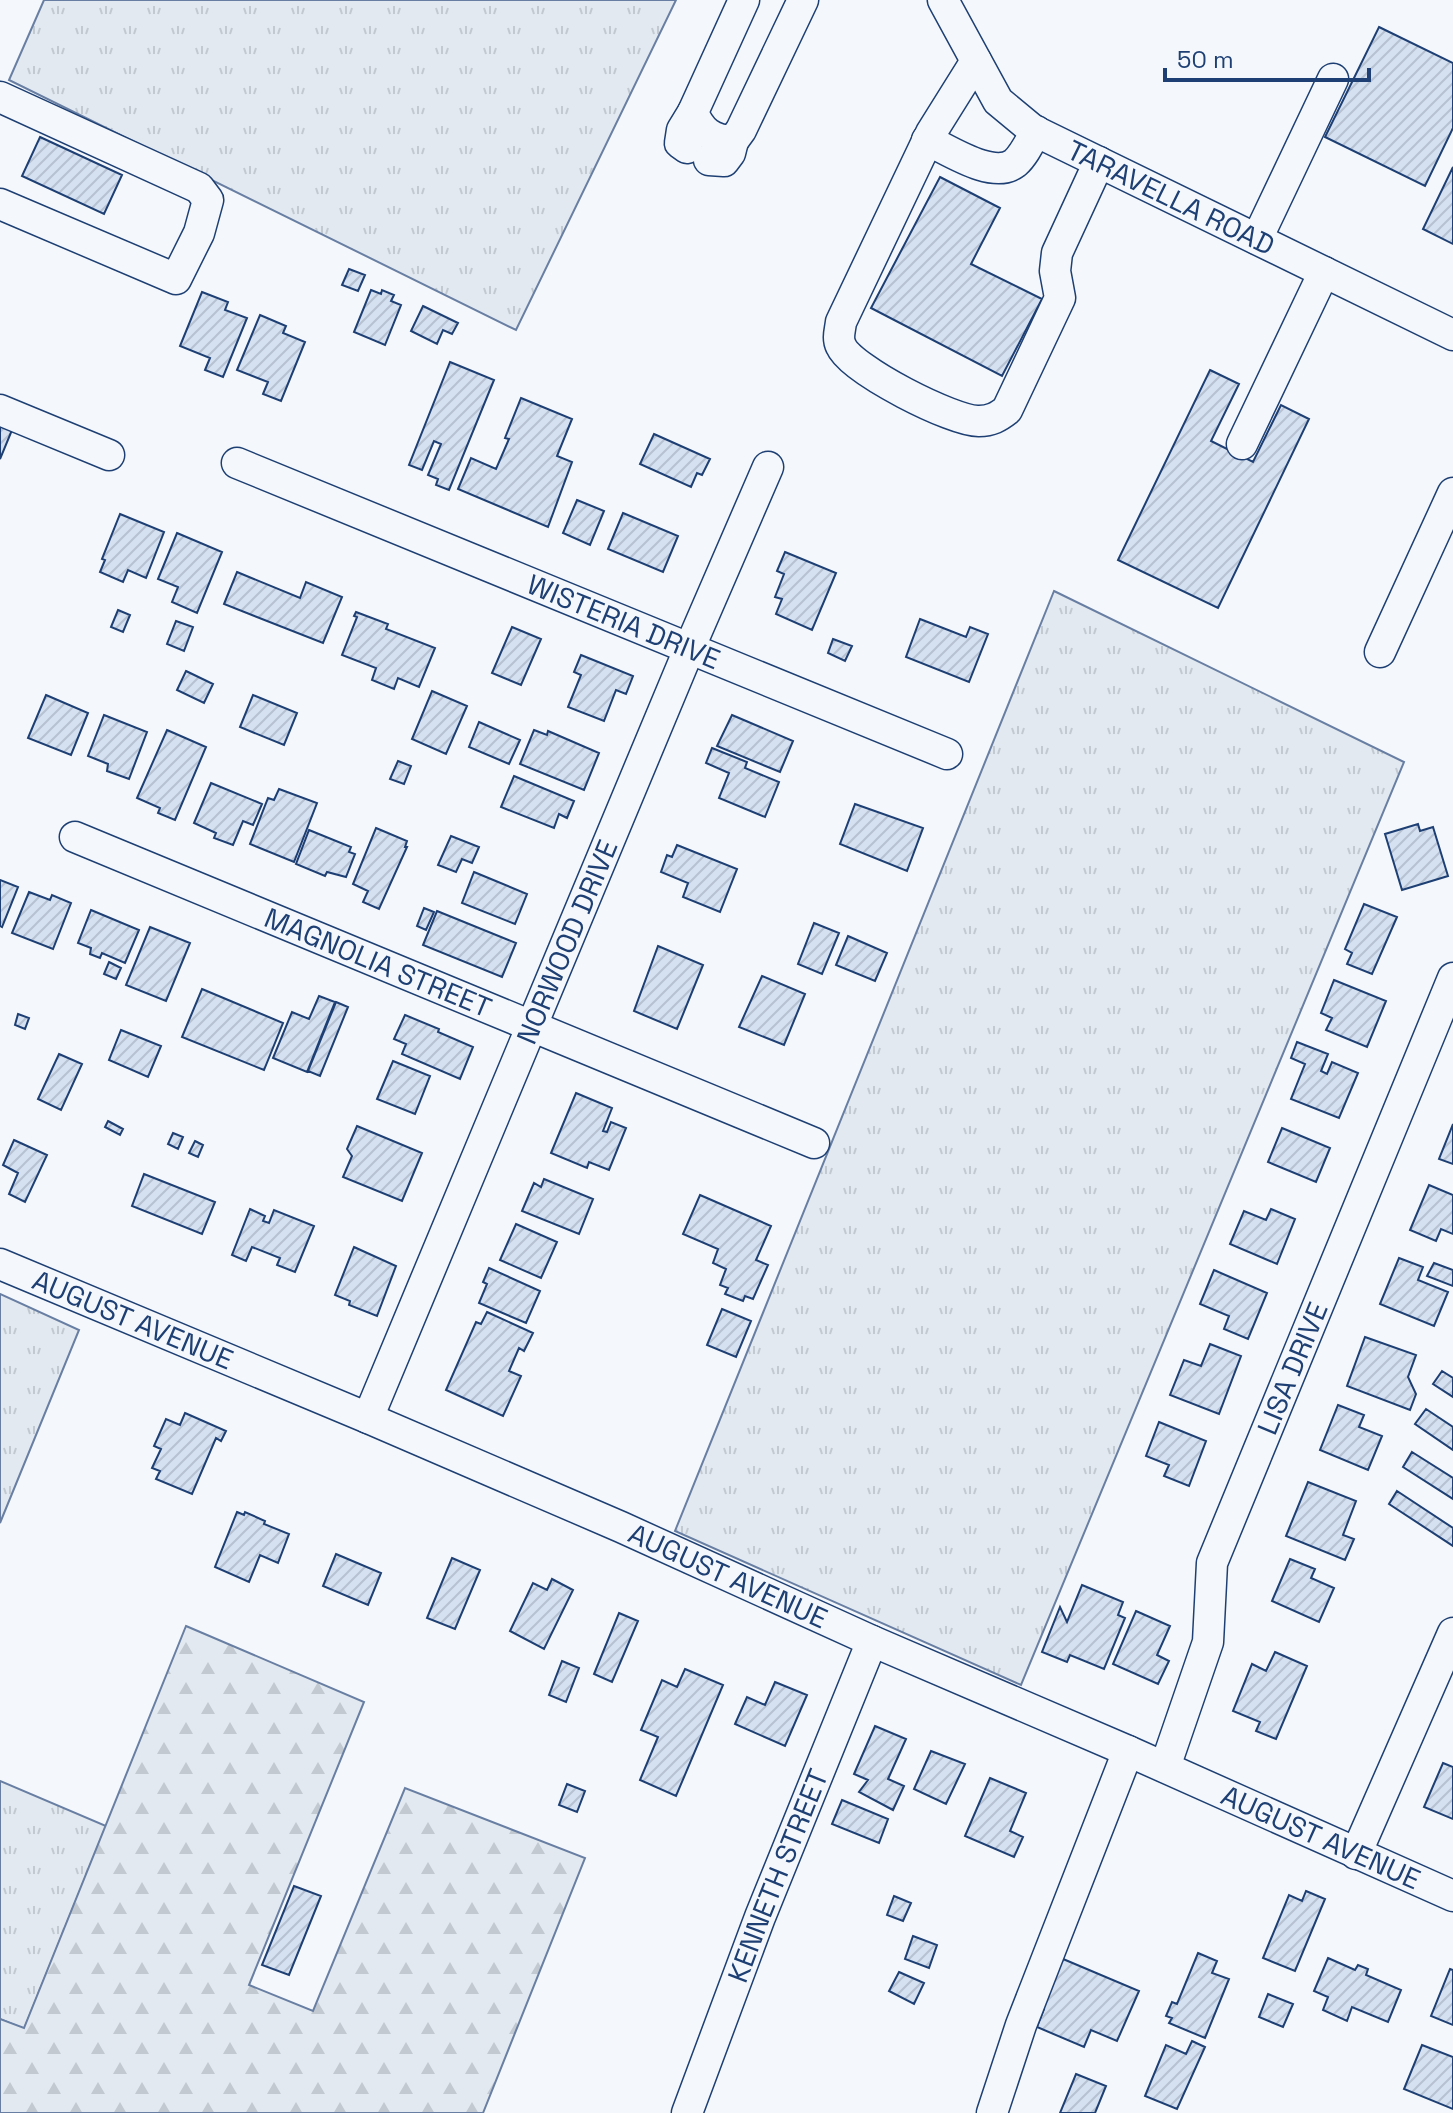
<svg xmlns="http://www.w3.org/2000/svg" width="1453" height="2113" font-family="'Space Grotesk',sans-serif">
<style>
.grass{fill:url(#grass-tufts);stroke:#687fa3;stroke-width:2}
.forest{fill:url(#forest-firs);stroke:#687fa3;stroke-width:2}
.building{fill:url(#building-hatch);stroke:#1d3f73;stroke-width:2}
.lines{fill:none;stroke-linecap:round;stroke-linejoin:round}
.minor-casing{stroke:#1d3f73;stroke-width:33}
.minor{stroke:#f4f7fb;stroke-width:30}
.labels{text-anchor:middle;stroke-width:6;stroke-linejoin:round;paint-order:stroke}
.street-label{font-size:28px;fill:#1d3f73;stroke:#f4f7fb}
</style>
<defs>
<pattern id="grass-tufts" width="24" height="20" patternUnits="userSpaceOnUse" patternTransform="scale(2)"><rect width="24" height="20" fill="#e3e9f0"/><path d="M3 7l-1-3M5 7V3M7 7l1-3M15 17l-1-3M17 17v-4M19 17l1-3" fill="none" stroke="#c2c9d1"/></pattern>
<pattern id="forest-firs" width="22" height="20" patternUnits="userSpaceOnUse" patternTransform="scale(2)"><rect width="22" height="20" fill="#e3e9f0"/><path d="M5 1l3.5 6h-7zM16 11l3.5 6h-7z" fill="#c2c9d1"/></pattern>
<pattern id="building-hatch" width="6" height="6" patternUnits="userSpaceOnUse" patternTransform="scale(2)"><rect width="6" height="6" fill="#d5e0f0"/><path d="M-1 1l2-2M0 6l6-6M5 7l2-2" fill="none" stroke="#b6c1d1"/></pattern>
</defs>
<rect width="100%" height="100%" fill="#f4f7fb"/>
<!-- grass -->
<path class="grass" d="M44,0H676L516,330L9,80Z
M1054,591L1404,762L1021,1685L675,1531Z
M0,1294L79,1330L0,1523Z
M0,1781L106,1826L24,2029L0,2019Z"/>
<!-- forest -->
<path class="forest" d="M186,1626L364,1702L249,1985L313,2011L405,1788L585,1858L483,2113H0V2019L24,2028Z"/>
<!-- building -->
<path class="building" d="M1379,27L1453,63V128L1425,186L1325,137Z
M40,137L122,175L104,214L22,176Z
M1453,167V244L1423,229Z
M940,177L1000,208L971,264L1042,299L1002,376L871,308Z
M349,269L365,275L358,291L342,285Z
M371,290L381,294L382,290L394,295L391,301L401,305L385,345L354,332Z
M202,292L228,302L225,310L247,318L223,377L205,370L210,358L180,346Z
M423,306L458,323L452,334L443,330L437,344L411,331Z
M260,315L286,326L283,333L305,342L281,401L263,394L268,382L237,370Z
M450,362L494,380L449,490L436,485L438,479L428,475L441,444L434,441L422,470L409,465Z
M1210,370L1239,384L1211,441L1253,462L1281,405L1309,419L1218,608L1118,560Z
M521,398L572,419L557,456L572,462L548,527L458,489L471,458L496,469L509,439L505,438Z
M0,421L12,430L0,459Z
M654,434L710,459L702,475L697,473L691,487L640,464Z
M577,500L604,511L590,545L563,533Z
M623,513L678,536L663,572L608,549Z
M120,514L164,532L146,578L128,570L123,582L100,572L105,560L102,559Z
M177,533L222,552L197,613L172,602L178,587L158,579Z
M785,552L836,573L812,630L776,614L782,599L775,597L784,574L777,571Z
M237,572L300,598L306,582L342,597L323,643L224,604Z
M118,610L130,615L123,632L111,627Z
M356,612L388,624L386,629L435,648L419,687L398,678L394,689L372,680L376,668L342,655L357,617L354,616Z
M920,619L966,637L970,627L988,634L969,682L906,657Z
M176,621L193,627L184,651L167,644Z
M512,627L541,639L521,685L492,673Z
M833,639L852,646L845,661L828,653Z
M581,655L633,676L626,694L616,690L604,721L568,707L581,675L574,672Z
M186,671L213,684L204,703L177,690Z
M432,691L467,706L446,754L412,739Z
M46,695L88,713L71,755L28,738Z
M253,695L297,713L284,745L240,727Z
M104,715L147,732L129,779L107,771L108,764L88,756Z
M732,715L793,741L780,772L717,746Z
M479,722L520,740L509,764L469,747Z
M167,730L206,747L175,820L158,813L160,808L137,798Z
M534,730L547,735L548,731L599,753L584,790L520,764Z
M712,748L747,762L745,768L779,782L765,817L719,798L729,773L706,763Z
M398,761L411,766L404,784L390,779Z
M514,776L574,801L567,818L559,814L554,828L501,807Z
M211,783L262,804L253,825L243,821L233,845L214,838L216,833L194,823Z
M279,789L317,803L294,862L250,844L268,798L274,800Z
M855,804L923,828L907,871L840,844Z
M1418,824L1420,831L1433,827L1448,876L1402,890L1385,834Z
M376,828L407,841L405,847H407L379,909L363,902L368,891L353,884Z
M309,830L351,847L349,852L355,854L346,877L327,872L325,876L296,864Z
M451,836L479,847L472,863L462,859L456,872L438,865Z
M677,845L737,869L720,912L683,897L688,883L661,872L667,855L672,857Z
M474,872L527,894L515,924L462,903Z
M0,880L18,887L2,927L0,926Z
M29,892L50,900L52,895L71,903L53,949L12,933Z
M1364,904L1397,917L1372,974L1347,964L1352,953L1345,949Z
M424,908L434,912L426,930L417,926Z
M91,910L139,930L125,963L102,953L100,958L90,954L91,948L78,943Z
M437,911L516,943L502,977L423,945Z
M814,923L839,933L822,974L798,964Z
M150,927L190,943L166,1001L126,985Z
M848,936L887,953L875,981L836,965Z
M658,946L703,965L677,1029L634,1011Z
M109,962L121,968L116,979L104,974Z
M762,976L805,994L784,1045L739,1027Z
M1334,980L1386,1001L1367,1047L1326,1030L1332,1018L1321,1013Z
M202,989L283,1023L264,1070L182,1037Z
M319,996L335,1002L307,1072L273,1058L292,1012L309,1019Z
M336,1002L348,1007L320,1076L308,1071Z
M18,1014L29,1018L25,1029L15,1025Z
M405,1015L439,1029L438,1032L473,1047L460,1079L402,1054L406,1044L394,1039Z
M121,1030L161,1046L148,1077L109,1060Z
M1297,1042L1328,1054L1321,1071L1327,1074L1332,1062L1358,1073L1339,1118L1291,1099L1305,1064L1291,1058Z
M59,1054L82,1064L61,1110L38,1099Z
M393,1061L430,1076L415,1114L377,1099Z
M576,1093L612,1108L603,1131L607,1132L611,1122L626,1128L609,1170L589,1162L587,1168L551,1153Z
M108,1121L123,1129L120,1135L105,1127Z
M1453,1124V1164L1439,1159Z
M357,1126L422,1153L402,1201L343,1177L352,1156L347,1149Z
M1282,1128L1330,1148L1316,1182L1268,1162Z
M173,1133L183,1137L178,1149L168,1144Z
M14,1140L47,1155L25,1202L9,1194L18,1173L3,1165Z
M195,1141L203,1145L198,1157L189,1153Z
M144,1174L215,1202L202,1234L132,1206Z
M544,1179L593,1199L579,1234L522,1211L534,1183L541,1187Z
M1429,1185L1453,1195V1234L1441,1229L1436,1241L1410,1230Z
M700,1195L771,1226L756,1260L768,1265L753,1299L745,1296L743,1301L725,1294L728,1288L720,1285L726,1269L713,1263L718,1249L683,1234Z
M250,1209L265,1216L263,1221L269,1223L274,1210L314,1226L295,1272L277,1265L280,1258L252,1247L246,1261L232,1255Z
M1271,1209L1295,1219L1277,1264L1230,1244L1244,1211L1266,1220Z
M516,1224L557,1242L541,1278L500,1260Z
M354,1247L396,1266L377,1316L349,1305L350,1301L335,1295Z
M1399,1258L1423,1267L1418,1280L1448,1292L1434,1326L1380,1304Z
M1434,1263L1453,1270V1286L1427,1276Z
M489,1268L540,1291L526,1323L479,1303L487,1284L483,1282Z
M1214,1270L1267,1293L1248,1339L1224,1329L1229,1316L1200,1304Z
M722,1309L751,1321L736,1357L707,1345Z
M487,1312L533,1333L524,1351L519,1348L509,1371L521,1376L503,1416L446,1390L476,1322L481,1324Z
M1365,1337L1416,1355L1408,1377L1416,1394L1410,1410L1347,1386Z
M1210,1344L1241,1356L1219,1414L1170,1395L1184,1360L1201,1366Z
M1442,1371L1453,1378V1397L1433,1384Z
M1338,1405L1364,1415L1359,1427L1382,1436L1368,1470L1320,1450Z
M1426,1409L1453,1427V1450L1415,1424Z
M185,1413L226,1431L221,1441L216,1438L192,1494L156,1479L160,1471L152,1468L161,1449L154,1446L166,1419L180,1425Z
M1159,1422L1206,1441L1189,1486L1164,1476L1169,1465L1146,1456Z
M1412,1452L1453,1478V1499L1403,1467Z
M1308,1482L1356,1501L1343,1535L1354,1539L1345,1560L1286,1536Z
M1397,1491L1453,1528V1546L1389,1504Z
M237,1512L244,1515L245,1512L265,1521L264,1524L289,1534L278,1563L260,1555L249,1582L215,1567Z
M336,1554L381,1573L368,1605L323,1586Z
M452,1558L480,1570L455,1629L427,1618Z
M1290,1559L1315,1569L1311,1578L1334,1588L1319,1622L1272,1601Z
M552,1579L573,1590L544,1649L510,1631L533,1583L547,1590Z
M1082,1585L1123,1602L1118,1615L1125,1618L1104,1669L1070,1655L1067,1662L1042,1652L1060,1607L1067,1622Z
M1136,1611L1170,1626L1157,1655L1169,1661L1158,1684L1113,1664Z
M619,1613L638,1621L612,1682L594,1674Z
M1275,1652L1307,1666L1276,1739L1256,1731L1260,1722L1233,1711L1252,1664L1266,1671Z
M562,1661L579,1668L566,1702L549,1695Z
M685,1669L723,1685L676,1796L640,1780L658,1737L641,1730L662,1680L677,1687Z
M775,1682L807,1695L785,1746L735,1724L747,1697L765,1705Z
M875,1726L906,1739L888,1779L904,1786L893,1810L859,1792L868,1780L854,1774Z
M931,1751L965,1764L946,1804L914,1789Z
M1443,1763L1453,1767V1819L1424,1807Z
M990,1778L1026,1793L1010,1831L1023,1837L1014,1857L965,1836Z
M567,1784L585,1791L577,1812L559,1805Z
M842,1800L888,1819L879,1843L832,1824Z
M294,1886L321,1896L289,1975L262,1965Z
M1306,1891L1325,1899L1295,1971L1263,1958L1289,1895L1302,1901Z
M894,1896L911,1903L903,1921L887,1915Z
M913,1936L937,1945L929,1968L905,1959Z
M1198,1953L1217,1961L1212,1973L1229,1979L1205,2038L1169,2023L1172,2018L1166,2016L1172,2002L1177,2004Z
M1056,1956L1139,1991L1117,2041L1091,2030L1084,2047L1037,2027L1044,2009L1035,2005Z
M1328,1958L1355,1970L1358,1965L1368,1969L1366,1975L1401,1990L1388,2022L1352,2007L1347,2021L1323,2010L1328,1997L1314,1991Z
M1450,1969L1453,1970V2025L1431,2016Z
M899,1972L924,1983L914,2004L889,1991Z
M1268,1994L1293,2004L1283,2027L1259,2017Z
M1192,2041L1205,2047L1177,2109L1145,2096L1166,2045L1186,2054Z
M1422,2045L1453,2057V2109L1404,2089Z
M1076,2074L1106,2086L1095,2113H1060Z"/>
<g class="lines">
<defs>
<g id="minor">
<path d="M744,0L693,112C700,131 712,140 733,141L741,130L803,0"/>
<path id="s1" d="M943,0L998,101L1033,130L1453,335"/>
<path d="M976,61L931,133L841,322C840,331 837,338 841,346C851,370 954,422 979,421C991,421 998,417 1007,410L1060,298L1055,271L1057,253L1099,162"/>
<path d="M0,97L199,188L208,200L199,233L176,279L0,204"/>
<path d="M927,140C949,150 993,180 1015,163C1024,155 1030,142 1036,131"/>
<path d="M687,148L680,143L682,130L693,112"/>
<path d="M709,160L724,161L730,153L733,141"/>
<path d="M1257,239L1333,79"/>
<path d="M0,410L109,455"/>
<path d="M1242,444L1324,272"/>
<path id="s2" d="M237,463L947,754"/>
<path d="M1380,652L1453,493"/>
<path id="s3" d="M75,837L814,1143"/>
<path id="s4" d="M0,1264L368,1418L621,1527L872,1641L1128,1751L1453,1896"/>
<path id="s5" d="M368,1418L690,647L768,467"/>
<path id="s6" d="M1165,1767L1208,1642L1212,1563L1453,978"/>
<path d="M1356,1854L1453,1633"/>
<path id="s7" d="M687,2113L760,1917L872,1641"/>
<path d="M992,2113L1021,2025L1128,1751"/>
</g>
</defs>
<!-- minor casing -->
<use href="#minor" class="minor-casing"/>
<!-- minor -->
<use href="#minor" class="minor"/>
</g>
<g class="labels">
<!-- street labels -->
<g class="street-label">
<text dy="10" stroke="none"><textPath href="#s1" startOffset="314">TARAVELLA ROAD</textPath></text>
<text dy="10" stroke="none"><textPath href="#s2" startOffset="418">WISTERIA DRIVE</textPath></text>
<text dy="10" stroke="none"><textPath href="#s5" startOffset="516">NORWOOD DRIVE</textPath></text>
<text dy="10" stroke="none"><textPath href="#s3" startOffset="328">MAGNOLIA STREET</textPath></text>
<text dy="10" stroke="none"><textPath href="#s4" startOffset="144">AUGUST AVENUE</textPath></text>
<text dy="10" stroke="none"><textPath href="#s6" startOffset="422">LISA DRIVE</textPath></text>
<text dy="10" stroke="none"><textPath href="#s4" startOffset="792">AUGUST AVENUE</textPath></text>
<text dy="10" stroke="none"><textPath href="#s4" startOffset="1440">AUGUST AVENUE</textPath></text>
<text dy="10" stroke="none"><textPath href="#s7" startOffset="254">KENNETH STREET</textPath></text>
</g>
</g>
<!-- scale -->
<path d="M1165 68v12h204v-12" fill="none" stroke="#1d3f73" stroke-width="4"/>
<text x="1177" y="68" font-size="24" fill="#1d3f73" stroke="#f4f7fb" stroke-width="6" paint-order="stroke">50 m</text>
</svg>
